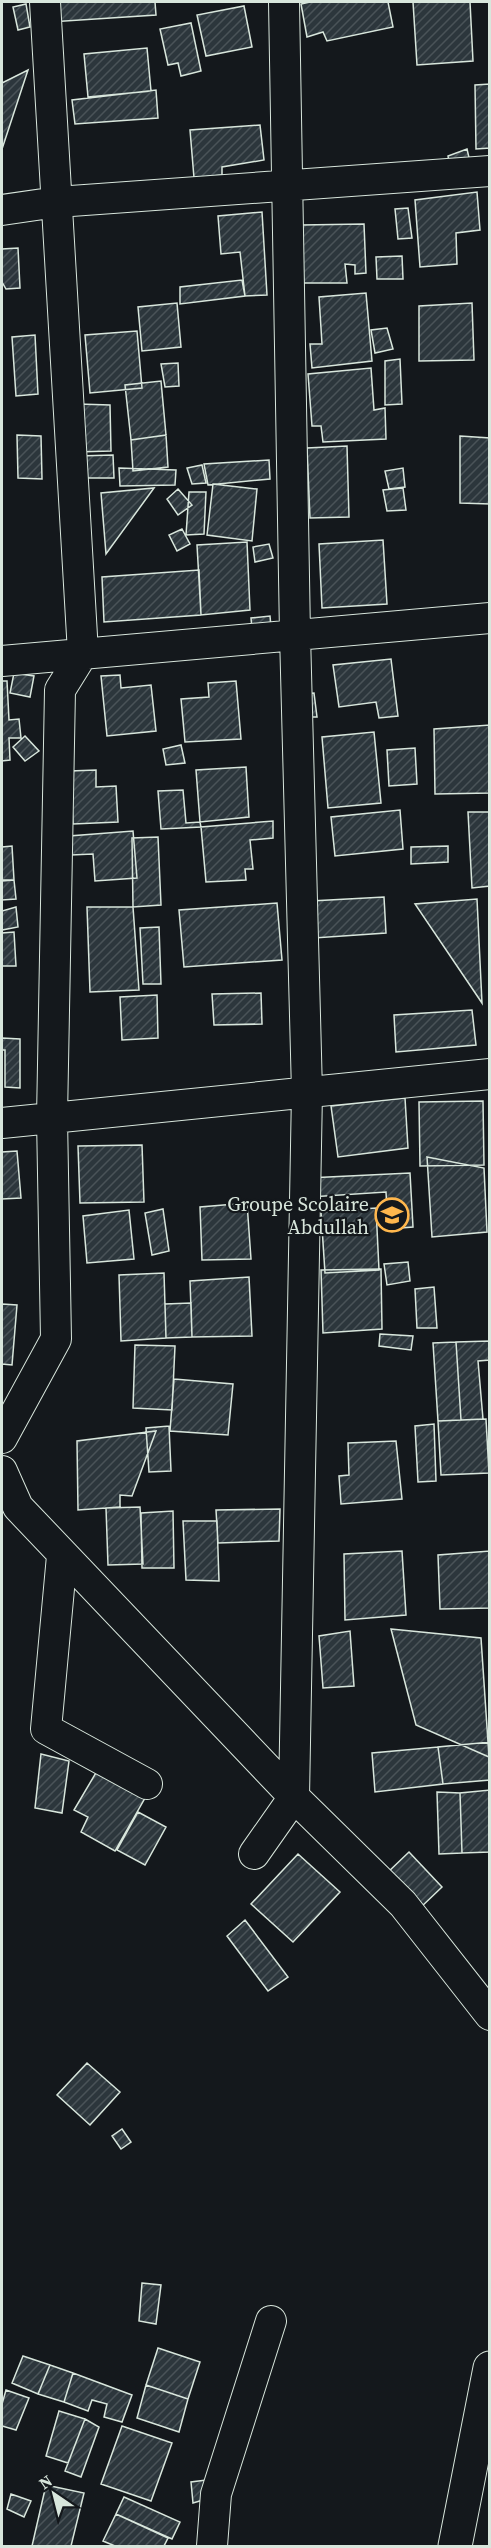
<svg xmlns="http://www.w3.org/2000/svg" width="491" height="2548" font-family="'Source Serif 4',serif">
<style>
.building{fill:url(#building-hatch);stroke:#d8e6dc;stroke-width:1.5}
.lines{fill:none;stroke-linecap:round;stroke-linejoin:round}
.minor-casing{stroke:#d8e6dc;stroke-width:32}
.major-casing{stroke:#d8e6dc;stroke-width:35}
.minor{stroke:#14181c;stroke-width:30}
.major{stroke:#14181c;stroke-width:33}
.labels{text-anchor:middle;stroke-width:4.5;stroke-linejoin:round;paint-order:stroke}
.poi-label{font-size:20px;fill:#d8e6dc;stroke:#14181c;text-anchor:end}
</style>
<defs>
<pattern id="building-hatch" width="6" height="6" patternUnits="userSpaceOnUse" patternTransform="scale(1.5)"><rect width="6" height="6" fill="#2c363c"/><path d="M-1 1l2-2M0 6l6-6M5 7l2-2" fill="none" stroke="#4a5358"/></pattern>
</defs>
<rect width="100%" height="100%" fill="#14181c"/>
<!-- building -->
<path class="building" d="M48,2H155L156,15L50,22Z
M310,2H388L393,27L327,41L323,32L307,37L301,4Z
M413,2H470L473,61L417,65Z
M26,4L30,27L18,30L13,7Z
M244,6L252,47L206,56L197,15Z
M191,23L201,71L181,76L178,63L168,65L160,29Z
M147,48L151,91L88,97L84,54Z
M28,70L2,149V83Z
M490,84V148L476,149L475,85Z
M156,90L158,118L75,124L72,100Z
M260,125L264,160L222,167V175L194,178L190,130Z
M467,149L470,162L450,167L448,156Z
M477,192L480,230L456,233L457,264L420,267L415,200Z
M408,208L412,238L398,239L395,209Z
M262,212L267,295L245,296L240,252L221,254L218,216Z
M364,224L366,273L355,274V265L345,264L347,283H300L301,225Z
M18,248L20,288L6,289L2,282V249Z
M402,256L403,279H377L376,257Z
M242,280L245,296L180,304V287Z
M366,293L372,361L312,368L310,344H322L319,297Z
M177,303L181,347L142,351L138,307Z
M472,303L474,360L419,361V306Z
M387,328L393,349L375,353L371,330Z
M137,331L142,388L90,393L85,335Z
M35,335L38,394L16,396L12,337Z
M400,359L402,404L385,405V361Z
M178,363L179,386L165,387L161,364Z
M371,368L374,410L385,408L386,439L323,442L321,426H312L308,374Z
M161,381L166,435L131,440L125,385Z
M78,404L110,405L111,451L76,452Z
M17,435L41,436L42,479L18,478Z
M166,435L168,467L133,471L131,440Z
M460,436L490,438V504L460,503Z
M347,446L349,517L310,518L307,448Z
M113,455L114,478H80L78,456Z
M269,460L270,479L208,485L204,464Z
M202,465L206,483L192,484L187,468Z
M119,468L176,470L175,485L120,486Z
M403,468L405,487L389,489L385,471Z
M213,484L257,489L252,541L207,535Z
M154,488L106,554L101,493Z
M403,488L406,510L387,511L383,490Z
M178,489L192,505L178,515L167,499Z
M189,492H206L204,534L186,535Z
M182,529L190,544L177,551L169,535Z
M383,540L387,604L322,608L319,544Z
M247,542L250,610L201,615L197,545Z
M269,544L273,558L255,562L253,547Z
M199,570L201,615L104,622L102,577Z
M270,616L271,627L252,629L251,618Z
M391,659L398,716L379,718L376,702L339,707L333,665Z
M14,673L34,676L30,697L10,693Z
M120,675L121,688L151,685L156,731L107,736L101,676Z
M2,681H7L9,720L19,719L21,738H9L10,760L2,761Z
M236,681L241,739L185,742L181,699L209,697L208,683Z
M314,693L317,717H300V694Z
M490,725V793L435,794L434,729Z
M374,732L381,803L328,808L322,737Z
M25,736L39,751L25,761L13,747Z
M181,745L185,763L166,765L163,749Z
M415,748L417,784L389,786L387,750Z
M246,767L249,817L200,822L196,770Z
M96,770V787L116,786L118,822L73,824L70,771Z
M183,790L186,823L200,822L201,827L161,829L158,791Z
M400,810L403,849L335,856L331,817Z
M468,812H490V886L472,888Z
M273,821V838L250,840L253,869H245L246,880L206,882L201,827Z
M133,831L137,878L95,881L93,854L71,855L69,836Z
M158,837L161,905L133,907L132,838Z
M12,846L14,880H2V847Z
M448,846V862L411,864V847Z
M14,880L16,899L2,900V881Z
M384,897L386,933L314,938L311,901Z
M477,899L482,1003L415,904Z
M277,903L282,960L184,967L179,910Z
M16,907L18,927L2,930V911Z
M87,907H133L139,990L90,992Z
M159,927L161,984H143L140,928Z
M14,932L16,966H2V933Z
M261,993L262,1024L214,1025L212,994Z
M157,995L158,1038L122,1040L120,997Z
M472,1010L476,1045L396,1052L394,1015Z
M2,1038L20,1039V1088L5,1087V1050H2Z
M405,1098L408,1148L338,1157L331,1106Z
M483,1101L484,1165L420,1166L419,1102Z
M142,1145L144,1202L80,1203L78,1146Z
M17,1151L21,1198L2,1199V1152Z
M427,1157L484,1168L487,1232L432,1237Z
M410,1173L413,1227L388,1229L386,1192L310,1197L308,1178Z
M247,1203L251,1259L202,1260L200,1207Z
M376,1208L379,1270L325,1273L321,1212Z
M163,1209L169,1251L152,1255L145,1213Z
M129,1210L134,1259L87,1263L83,1216Z
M408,1262L410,1281L387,1285L384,1264Z
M381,1269L382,1329L323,1333L321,1270Z
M164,1273L166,1338L121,1341L119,1275Z
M249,1277L252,1336L192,1337L190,1281Z
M434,1287L437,1328H417L415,1289Z
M191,1303L192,1337L166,1338L165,1304Z
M2,1304L17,1305L12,1365L2,1364Z
M380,1334L413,1336L411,1350L379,1346Z
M490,1341V1360L478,1361L483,1419L461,1420L456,1342Z
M456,1342L461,1420L438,1421L433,1343Z
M135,1345L175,1346L172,1410L133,1408Z
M174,1379L233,1384L228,1435L170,1431Z
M486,1419L489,1473L441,1475L438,1421Z
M434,1424L436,1481L418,1482L415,1426Z
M169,1426L171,1471L149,1472L146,1428Z
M156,1431L132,1496L120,1495V1507L78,1510L77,1441Z
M396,1441L402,1499L341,1504L339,1476L349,1475L348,1443Z
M140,1507L143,1564L108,1565L106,1508Z
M280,1509L279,1541L218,1543L216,1510Z
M173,1511L174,1568H142L141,1513Z
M183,1521H217L219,1581L186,1580Z
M402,1551L406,1615L345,1620L344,1554Z
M490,1551V1608L440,1609L438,1555Z
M391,1629L481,1638L489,1757L416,1725Z
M350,1631L354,1686L323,1688L319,1636Z
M490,1742V1780L443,1784L438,1747Z
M438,1747L443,1784L375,1792L372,1753Z
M41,1754L69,1761L62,1813L35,1808Z
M97,1771L145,1798L115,1851L81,1832L88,1817L74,1810Z
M490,1790V1852L462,1853L460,1793Z
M437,1792L460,1793L462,1853L439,1854Z
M138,1812L166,1827L145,1865L117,1850Z
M409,1852L442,1887L419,1909L386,1874Z
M298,1854L340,1892L293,1942L251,1904Z
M245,1920L288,1977L268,1991L227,1936Z
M87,2063L120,2092L90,2125L57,2095Z
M122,2129L131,2142L121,2149L112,2136Z
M142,2283L161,2285L156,2324L139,2321Z
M158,2348L200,2362L188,2399L146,2385Z
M23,2356L50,2365L38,2394L12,2383Z
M50,2365L73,2373L64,2402L38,2394Z
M73,2373L132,2395L122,2422L104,2417L107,2404L92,2400L88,2411L64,2402Z
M146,2385L188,2399L179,2432L137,2418Z
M6,2390L29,2398L16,2430L2,2426V2404Z
M59,2411L85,2419L68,2463L46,2456Z
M85,2419L99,2427L81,2477L65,2471Z
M122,2426L172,2443L151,2501L101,2484Z
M206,2480L210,2498L193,2503L191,2482Z
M46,2485L84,2493L71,2546H32Z
M11,2494L31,2501L24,2517L7,2509Z
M124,2497L180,2522L172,2539L116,2514Z
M116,2514L168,2538L164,2546H115L103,2541Z"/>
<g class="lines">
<defs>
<path id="minor" d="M2,210L57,202L490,171
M2,661L490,618
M2,1123L490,1074
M2,1438L56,1339L52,1118L60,690L83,653L45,2
M2,1471L18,1507L294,1797L403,1904L490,2015
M62,1556L46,1729L147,1784
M254,1854L294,1797L307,1092L295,634L284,2
M212,2546L216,2494L271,2321"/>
<path id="major" d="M455,2546L490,2368"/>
</defs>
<!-- minor casing -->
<use href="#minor" class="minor-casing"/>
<!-- major casing -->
<use href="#major" class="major-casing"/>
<!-- minor -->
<use href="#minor" class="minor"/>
<!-- major -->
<use href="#major" class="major"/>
</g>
<!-- icons -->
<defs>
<symbol id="school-ring" viewBox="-11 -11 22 22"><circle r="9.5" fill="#14181c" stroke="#ffb74d" stroke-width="1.5"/><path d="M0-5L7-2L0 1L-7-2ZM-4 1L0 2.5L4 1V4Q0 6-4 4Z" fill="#ffb74d"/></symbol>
</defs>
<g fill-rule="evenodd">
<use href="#school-ring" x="373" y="1196" width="38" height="38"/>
</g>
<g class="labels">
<!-- poi labels -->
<g class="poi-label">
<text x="369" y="1211">Groupe Scolaire<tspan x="369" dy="23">Abdullah</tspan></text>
</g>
</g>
<!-- border -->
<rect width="491" height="2548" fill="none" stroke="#d8e6dc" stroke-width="6"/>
<!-- north arrow -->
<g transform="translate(54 2494) rotate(325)" stroke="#14181c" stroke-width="4.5" paint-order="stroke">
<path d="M0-4.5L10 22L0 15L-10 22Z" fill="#d8e6dc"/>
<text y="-9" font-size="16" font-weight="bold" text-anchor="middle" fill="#d8e6dc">N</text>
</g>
</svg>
